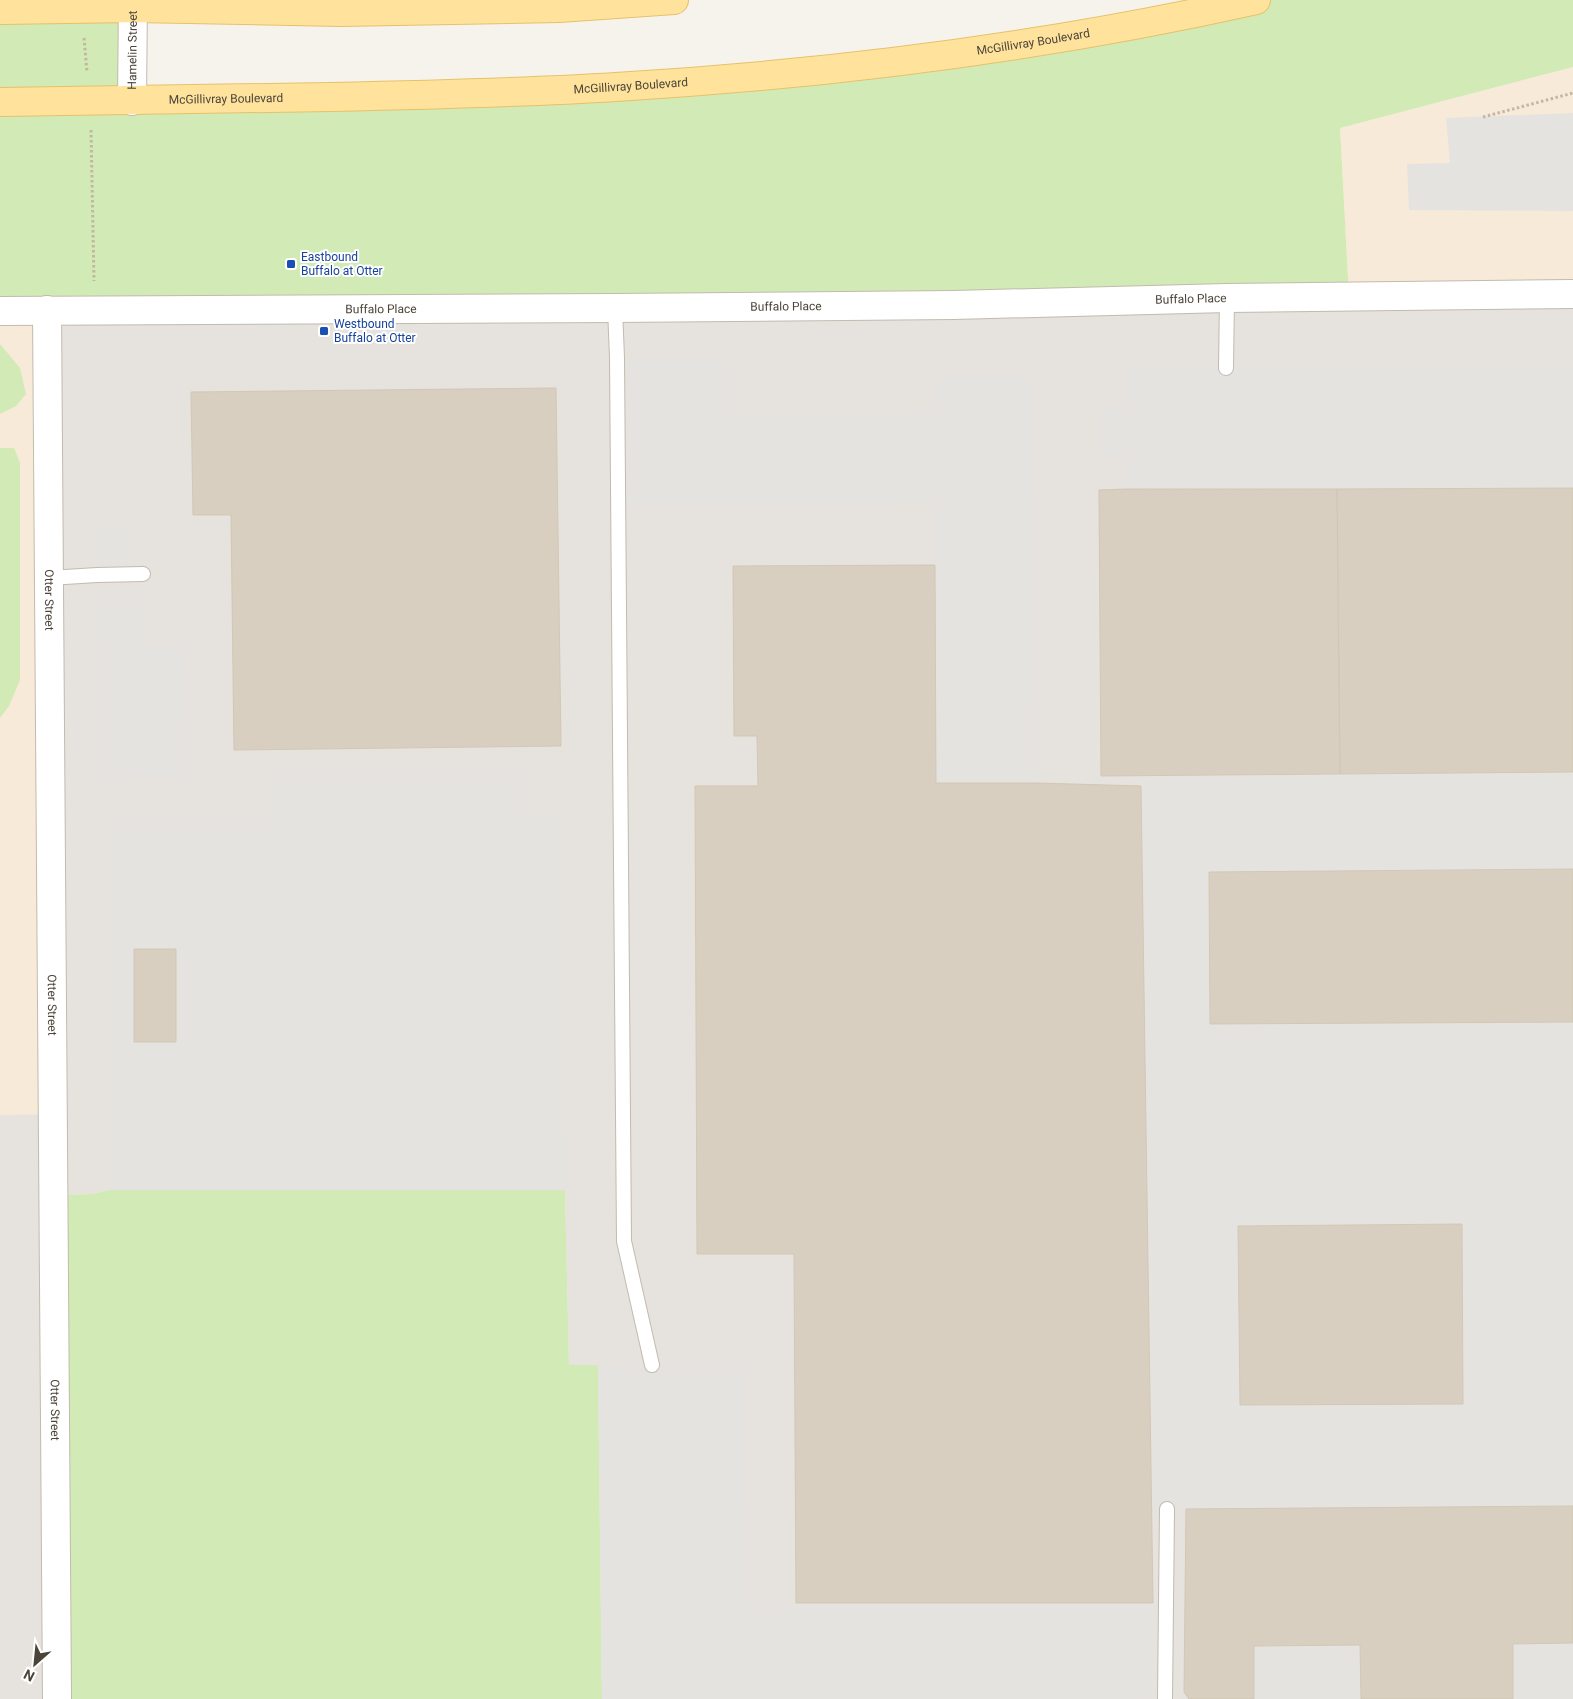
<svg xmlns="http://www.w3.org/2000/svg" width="1573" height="1699" font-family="Roboto,sans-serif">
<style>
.commercial{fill:#f7ead8}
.industrial{fill:#e6e2dd}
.green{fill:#d2eab5}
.parking{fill:#e5e3e0;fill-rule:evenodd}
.building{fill:#d8cfc1;stroke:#d3c7b4}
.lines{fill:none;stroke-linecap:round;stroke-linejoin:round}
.service-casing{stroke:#c2bbae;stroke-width:16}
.minor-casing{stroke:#c2bbae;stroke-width:30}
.primary-casing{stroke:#e6c16a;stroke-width:30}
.path{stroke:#c4b79f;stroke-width:3;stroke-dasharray:2.5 2.5;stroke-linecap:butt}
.service{stroke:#fff;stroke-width:14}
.minor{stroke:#fff;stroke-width:28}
.primary{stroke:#ffe39c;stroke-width:28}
.transit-dot{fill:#1a4fb4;stroke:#fff;stroke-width:2}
.labels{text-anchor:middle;stroke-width:4;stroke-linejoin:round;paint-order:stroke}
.street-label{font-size:12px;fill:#4b4439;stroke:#fff}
.transit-label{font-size:12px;fill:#164399;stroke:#fff;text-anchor:start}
</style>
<rect width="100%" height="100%" fill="#f6f3ec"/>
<!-- commercial -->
<path class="commercial" d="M1573,67V294L1349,297L1340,128Z
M47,310L54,1114L0,1115V311Z"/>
<!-- industrial -->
<path class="industrial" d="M1573,294V772L1140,776L1151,1509L1573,1506V1699H602L598,1365H569L565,1190H109L92,1194L55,1195L57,1699H0V1115L54,1114L47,310Z"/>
<!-- green -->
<path class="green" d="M0,0H133L132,100L617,87L1256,0H1573V67L1340,128L1349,297L0,311Z
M0,344L20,368L26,394L16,406L0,414Z
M0,448H14L20,463V680L9,706L0,718Z
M109,1190H565L569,1365H598L602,1699H57L53,1195L92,1194Z"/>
<!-- parking -->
<path class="parking" d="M1573,113V211L1409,210L1407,164L1450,163L1446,118Z
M617,358L733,361L731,415L934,411V377L1034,376L1036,783H936L934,502L618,506Z
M1573,364V488L1127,489V458L1099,456V406H1127L1128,369Z
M97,524H128V574L97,575Z
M96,595H143L144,647L186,646L189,778L101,780Z
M269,770L524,771V813H564L565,1190H109L108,819L269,820Z
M1573,772V869L1209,872L1210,1024L1573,1022V1506L1151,1510L1140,776ZM1462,1224L1463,1404H1240L1238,1226Z
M746,1362L747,1603H1153L1151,1699H602L598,1365Z
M1573,1643V1699H1513V1644Z
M1360,1645L1361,1699H1254V1646Z"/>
<!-- building -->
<path class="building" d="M556,388L561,746L234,750L231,515H193L191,392Z
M1573,488V772L1340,774L1337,489Z
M1127,489H1337L1340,774L1101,776L1099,490Z
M935,565L936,783H1036L1141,786L1153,1603H796L794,1254H697L695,786H758L757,736H734L733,566Z
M1573,869V1022L1210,1024L1209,872Z
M134,949H176V1042H134Z
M1462,1224L1463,1404L1240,1405L1238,1226Z
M1573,1506V1643L1513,1644V1699H1361L1360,1645L1254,1646V1699H1189L1184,1692L1186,1509Z"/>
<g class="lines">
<defs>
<path id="service" d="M615,308L617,358L624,1241L652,1365
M1226,368L1227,298
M49,578L97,575L143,574
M1165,1699L1167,1509"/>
<g id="minor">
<path id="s1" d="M132,101L133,0"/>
<path id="s2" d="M47,310L57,1699"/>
<path id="s3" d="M0,311L615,308L954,305L1227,298L1573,294"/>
</g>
<g id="primary">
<path d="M0,10L133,8L341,12L559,8L674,0"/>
<path id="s4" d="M0,102C110,101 220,99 330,97C425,95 520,93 616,87C831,74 1046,47 1256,0"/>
</g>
</defs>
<!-- service casing -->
<use href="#service" class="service-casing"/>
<!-- minor casing -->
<use href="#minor" class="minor-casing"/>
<!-- primary casing -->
<use href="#primary" class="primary-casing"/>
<!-- path -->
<path class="path" d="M84,38L87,72
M1483,117L1573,93
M91,130L94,281"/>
<!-- service -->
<use href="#service" class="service"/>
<!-- minor -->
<use href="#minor" class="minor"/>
<!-- primary -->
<use href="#primary" class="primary"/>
</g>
<!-- markers -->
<g class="transit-dot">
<rect x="286" y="259" width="10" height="10" rx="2.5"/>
<rect x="319" y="326" width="10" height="10" rx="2.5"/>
</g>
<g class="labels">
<!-- street labels -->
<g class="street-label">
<text dy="4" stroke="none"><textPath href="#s4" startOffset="1036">McGillivray Boulevard</textPath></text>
<text dy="4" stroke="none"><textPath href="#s1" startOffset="51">Hamelin Street</textPath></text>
<text dy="4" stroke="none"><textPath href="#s4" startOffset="631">McGillivray Boulevard</textPath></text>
<text dy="4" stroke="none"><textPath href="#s4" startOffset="226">McGillivray Boulevard</textPath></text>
<text dy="4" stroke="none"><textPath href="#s3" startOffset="1191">Buffalo Place</textPath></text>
<text dy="4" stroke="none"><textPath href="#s3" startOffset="786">Buffalo Place</textPath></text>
<text dy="4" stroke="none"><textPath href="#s3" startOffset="381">Buffalo Place</textPath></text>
<text dy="4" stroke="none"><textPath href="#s2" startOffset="290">Otter Street</textPath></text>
<text dy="4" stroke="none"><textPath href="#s2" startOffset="695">Otter Street</textPath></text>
<text dy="4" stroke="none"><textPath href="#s2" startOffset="1100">Otter Street</textPath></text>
</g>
<!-- transit labels -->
<g class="transit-label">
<text x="301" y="261">Eastbound<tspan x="301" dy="14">Buffalo at Otter</tspan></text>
<text x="334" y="328">Westbound<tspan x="334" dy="14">Buffalo at Otter</tspan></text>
</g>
</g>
<!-- north arrow -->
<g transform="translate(35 1664) rotate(207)" stroke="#ffffff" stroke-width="4" paint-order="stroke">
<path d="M0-4L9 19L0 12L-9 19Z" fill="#4b4439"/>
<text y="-8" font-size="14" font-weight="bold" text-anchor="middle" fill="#4b4439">N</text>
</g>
</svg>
